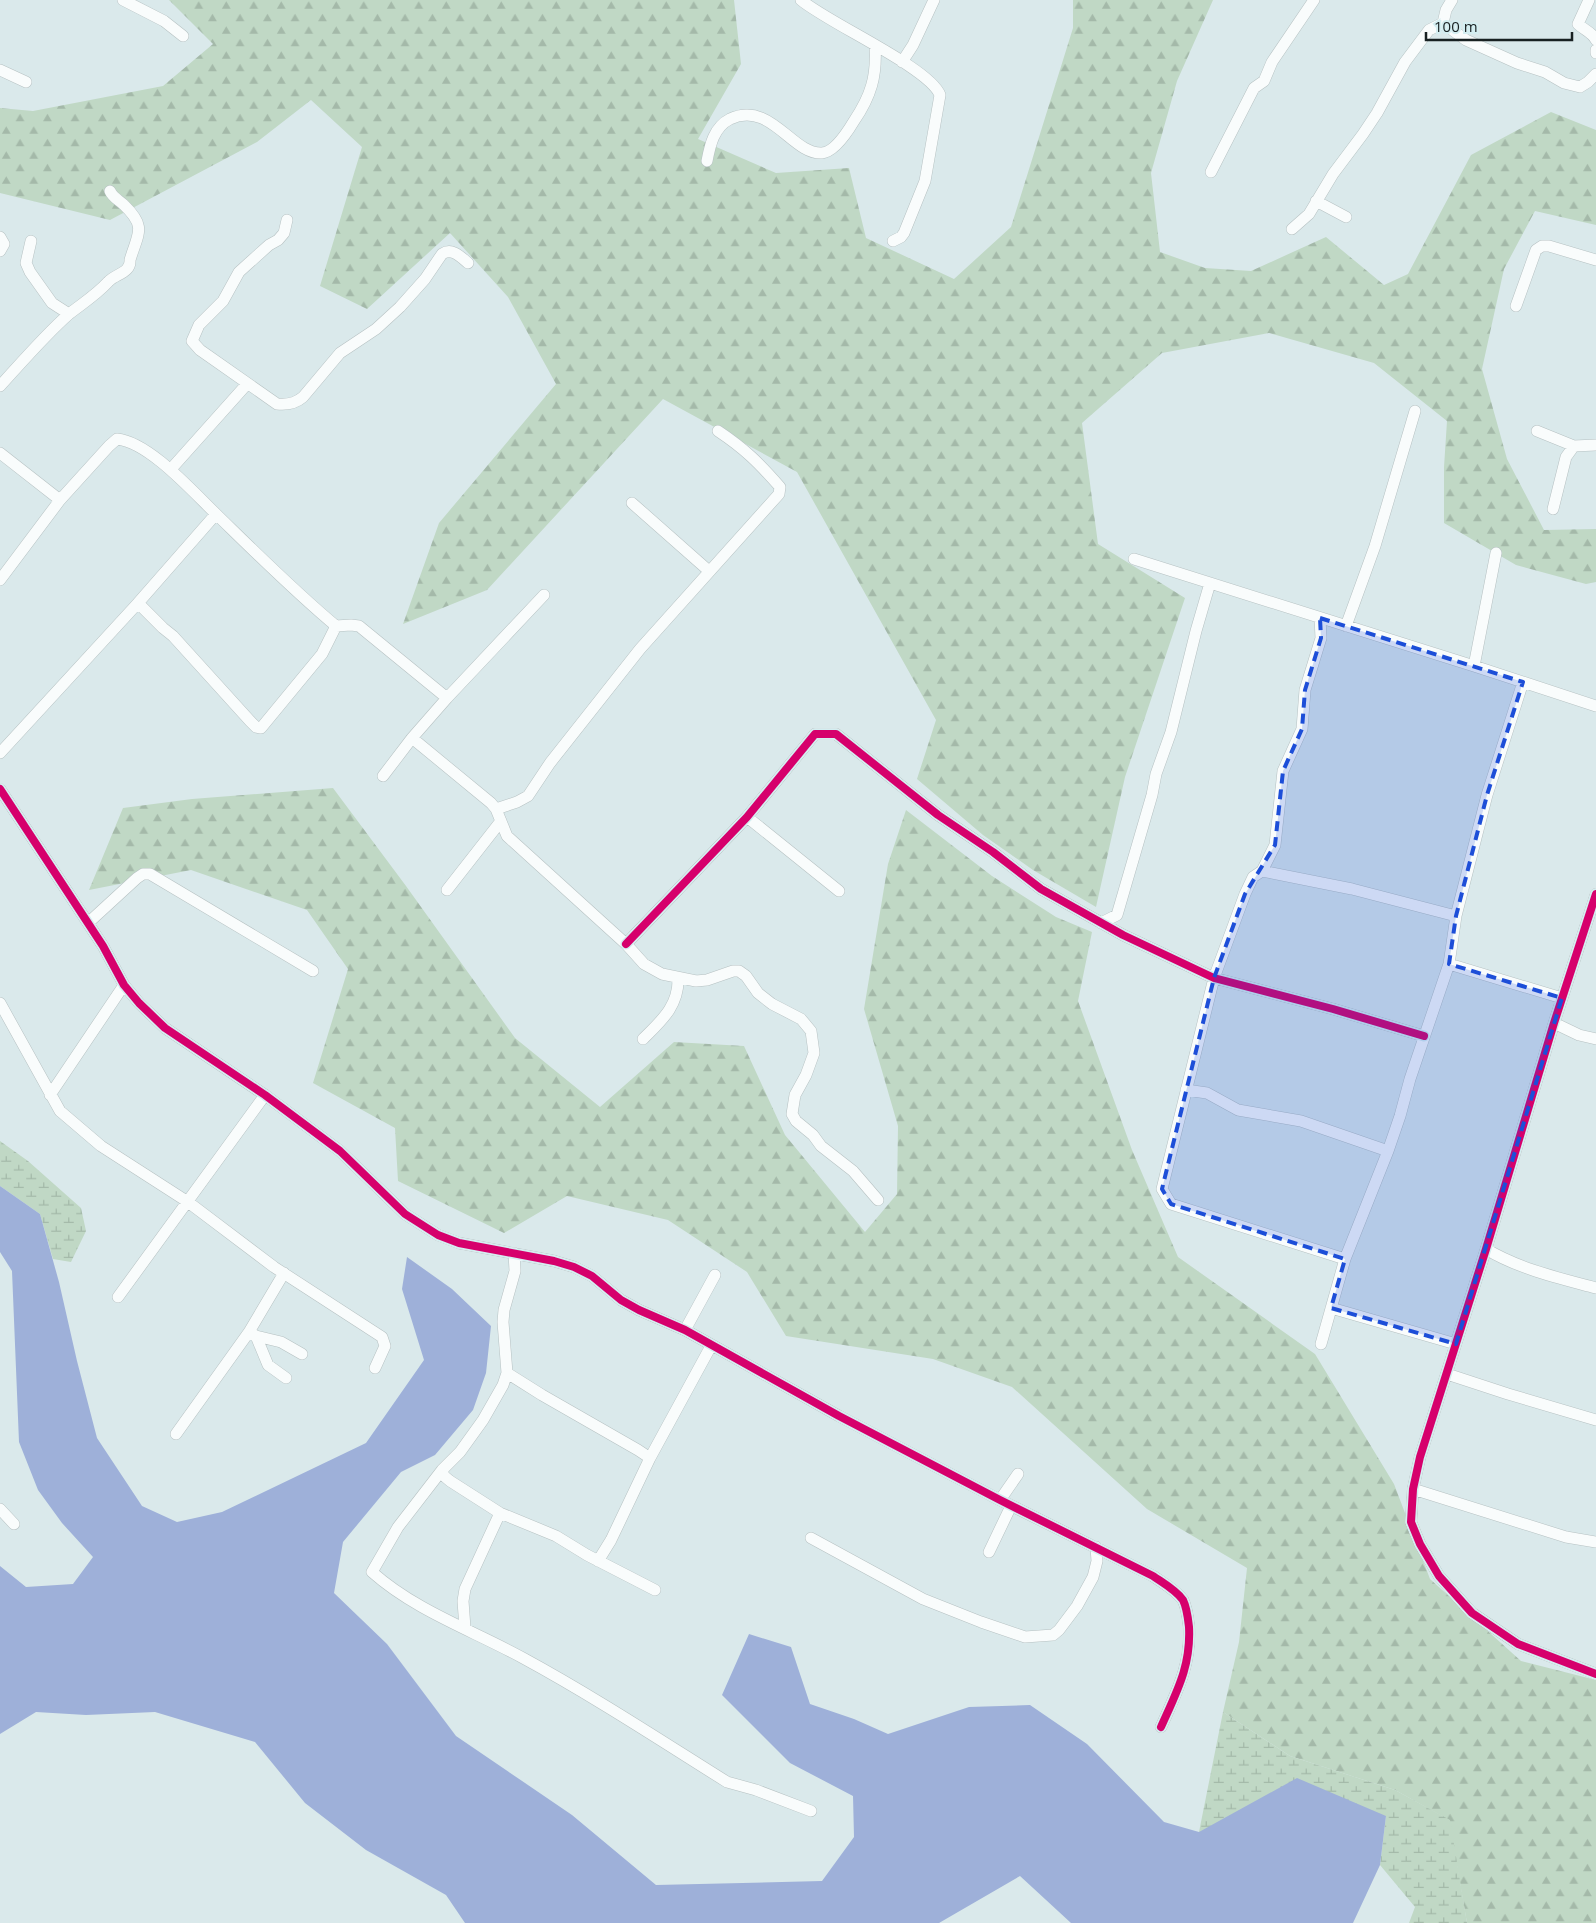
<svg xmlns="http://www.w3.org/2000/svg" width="1596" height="1923" font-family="'Open Sans',sans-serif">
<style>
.forest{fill:url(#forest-firs)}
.wetland{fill:url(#wetland-marsh)}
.water{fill:#9eb0d9}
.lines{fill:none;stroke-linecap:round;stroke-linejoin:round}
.street-casing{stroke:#b6c1c2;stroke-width:12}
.street{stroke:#f9fcfc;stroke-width:11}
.cycleway-casing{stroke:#d4eef1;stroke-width:11}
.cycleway{stroke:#d6006c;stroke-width:8}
.marked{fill:#1d4ed8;fill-opacity:0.2;stroke:#1d4ed8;stroke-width:4;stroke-dasharray:10 6;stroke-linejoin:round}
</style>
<defs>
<pattern id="forest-firs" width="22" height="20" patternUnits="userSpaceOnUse" patternTransform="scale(1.25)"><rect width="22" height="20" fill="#c0d8c5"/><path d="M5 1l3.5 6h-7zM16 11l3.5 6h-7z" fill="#a4b9a9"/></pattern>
<pattern id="wetland-marsh" width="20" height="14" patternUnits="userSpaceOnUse" patternTransform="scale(1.25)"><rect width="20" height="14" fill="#c0d8c5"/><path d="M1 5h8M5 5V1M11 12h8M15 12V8" fill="none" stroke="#a4b9a9"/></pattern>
</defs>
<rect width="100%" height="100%" fill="#dae9eb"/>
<!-- forest -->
<path class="forest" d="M169,0H734L741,64L698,139L776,173L849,168L866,238L954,279L1011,227L1073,28V0H1213L1177,81L1151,173L1160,252L1205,268L1251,271L1326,237L1384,285L1408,274L1471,155L1551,112L1596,130V225L1535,211L1504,269L1482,369L1507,459L1544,530L1596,529V582L1586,584L1516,565L1444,523V467L1447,421L1374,363L1269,333L1162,353L1082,423L1098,544L1185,598L1125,777L1096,907L1033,870L983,835L917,779L936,720L797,472L663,399L487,590L403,624L439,523L556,384L508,297L450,233L367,309L320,286L362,147L311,100L257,142L110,220L0,193V108L33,111L163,86L213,44Z
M333,788L406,886L515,1038L600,1107L674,1042L744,1046L785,1135L865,1232L897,1194L898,1126L864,1009L888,864L906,810L992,876L1056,917L1092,932L1078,1001L1132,1150L1178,1257L1315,1354L1394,1484L1430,1579L1521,1661L1596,1680V1923H1467L1449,1820L1395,1790L1290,1756L1223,1712L1239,1642L1247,1568L1147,1509L1012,1387L933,1359L786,1336L747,1272L668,1220L567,1196L504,1233L398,1181L395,1128L313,1083L348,969L307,910L191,870L89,890L123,808L192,799Z"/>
<!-- wetland -->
<path class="wetland" d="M0,1141L28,1161L81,1208L86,1231L71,1262L53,1259L40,1214L0,1186Z
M1223,1712L1290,1756L1395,1790L1450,1820L1467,1923H1409L1415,1907L1380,1865L1386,1816L1199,1832Z"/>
<!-- water -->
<path class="water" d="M0,1186L40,1214L59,1282L77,1361L97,1438L142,1506L177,1522L222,1512L366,1443L424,1360L402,1289L407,1257L452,1289L491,1326L486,1373L473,1410L435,1455L401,1472L343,1542L334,1593L387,1644L456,1736L572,1815L656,1885L822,1881L854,1837L853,1796L790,1763L722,1695L749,1634L791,1647L810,1704L854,1719L888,1734L969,1707L1030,1705L1087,1744L1164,1822L1199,1832L1297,1778L1386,1816L1380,1865L1353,1923H1071L1020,1876L939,1923H465L446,1895L366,1850L305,1803L255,1742L155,1712L86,1715L36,1712L0,1734V1566L26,1587L73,1584L93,1557L62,1523L38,1490L19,1442L12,1271L0,1252Z"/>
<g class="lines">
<defs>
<path id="street" d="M123,0L164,21L183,36
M801,0C828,23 930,68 940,95L925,181L904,233L901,237L893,241
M1589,0L1578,24C1584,30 1592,32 1596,40
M1443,23L1466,40L1517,63L1545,72L1564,83L1580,87L1588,82L1596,74
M1596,50V53
M902,62L913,45L934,0
M0,70L26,82
M707,161C710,145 714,127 730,119C771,100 792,155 822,153C835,152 848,131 854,121C871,96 877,76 875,46
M1211,172L1254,88L1264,81L1272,62L1314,0
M1316,201L1346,217
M287,220L284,233L278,240L269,245L239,272L223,301L199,325L192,341L200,350L277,404C286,405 296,403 303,397L340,353L376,329L400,307L425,279L442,254C452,247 461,257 468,263
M1292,229L1309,214L1333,174L1363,134L1377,113L1405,62L1429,30L1443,23L1446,10L1452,0
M0,237L4,244L0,251
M31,241L26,263L30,272L52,303L69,314
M1516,306L1536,250L1542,246H1549L1596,260
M0,386C21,363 46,334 69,314C83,303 96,295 108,282C115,274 131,273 130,260C138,233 147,227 124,205C119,200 113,198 110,191
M1537,431L1574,446L1596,445
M0,453L60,500
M171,469L247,384
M632,503L709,571
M1553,509L1566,457L1574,446
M1134,559L1474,666L1596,706
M0,580L60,500L109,446L117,439C149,442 193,492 216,514C254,551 295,592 336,626L351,625L359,626L447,698L412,738L383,776
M138,603L163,628L173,636L250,721L256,727L261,728L322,654L336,626
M1346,626L1375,546L1415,411
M1474,666L1496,553
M447,698L544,595
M412,738L491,803L496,809L507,836L626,944L644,964L662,974L696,981L707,980L733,971H739L746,976L758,993L772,1004L801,1019L811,1031L814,1053L806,1075L795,1095L792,1114L796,1121L813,1135L821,1146L853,1171L878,1200
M0,753L138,603L216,514
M0,789L103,946L124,985L139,1003L165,1028L265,1095L340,1151L405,1214L438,1235L459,1243L554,1261L574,1267L592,1276L621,1300L639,1310L685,1330L839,1416L1000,1500L1153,1576C1163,1583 1176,1590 1183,1600C1187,1608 1188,1618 1189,1627C1191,1666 1177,1691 1161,1727
M496,809L517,802L528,796L550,763L640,649L779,494L780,487C759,463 745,449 718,431
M747,817L839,891
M1262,871L1275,845L1283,771L1302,729L1305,690L1321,638L1320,618
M447,890L501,821
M1596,894L1554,1023L1486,1249L1420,1457L1413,1489L1411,1522L1420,1544L1439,1576L1472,1613L1518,1644L1596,1674
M88,923L137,878L143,874H150L313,971
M1101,923L1117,915L1152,795L1156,774L1171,732L1196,631L1210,583
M626,944L747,817L815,734H836L938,815L993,852L1041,889L1123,935L1214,978L1333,1009L1424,1036
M1449,964L1562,998
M0,1003L60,1111L101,1146L188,1202L274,1267L382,1337L385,1346L375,1368
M1554,1023L1579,1035L1596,1039
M643,1039C661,1021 679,1006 678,978
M1186,1090L1207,1093L1238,1110L1301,1121L1388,1151
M50,1095L124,985
M1486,1249C1519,1269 1559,1278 1596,1288
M514,1253L515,1271L504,1310L503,1322L507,1373L503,1385L483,1420L460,1452L442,1470L398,1527L372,1572C416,1611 472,1630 523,1658C593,1696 660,1740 727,1782L756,1790L811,1811
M1345,1259L1171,1204L1162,1189L1214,978L1245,894L1253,877L1262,871L1352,889L1456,916
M118,1297L265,1095
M1331,1308L1456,1344
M685,1330L715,1275
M249,1332L256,1336L281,1342L302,1354
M256,1336L268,1365L286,1378
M1321,1344L1345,1259L1388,1151L1400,1116L1410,1079L1449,964L1456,916L1487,795L1523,682
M507,1373L542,1395L638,1450L650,1458
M1447,1374L1508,1394L1596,1420
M176,1434L249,1332L284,1273
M442,1470L444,1476L450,1481L500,1513L556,1536L587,1555L655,1590
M1413,1489L1566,1537L1596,1542
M1000,1500L1018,1474
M0,1509L14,1524
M811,1538L923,1599L981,1622L1025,1637L1053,1635L1059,1630L1077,1606L1093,1577L1097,1561L1096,1547
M989,1552L1011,1506
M598,1561L611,1540L650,1458L711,1346
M465,1628L463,1601L465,1589L500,1513"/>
</defs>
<!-- street casing -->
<use href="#street" class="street-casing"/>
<!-- street -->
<use href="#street" class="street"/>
<defs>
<path id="cycleway" d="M0,789L103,946L124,985L139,1003L165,1028L265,1095L340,1151L405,1214L438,1235L459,1243L554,1261L574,1267L592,1276L621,1300L639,1310L685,1330L839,1416L1000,1500L1153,1576C1163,1583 1176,1590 1183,1600C1187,1608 1188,1618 1189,1627C1191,1666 1177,1691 1161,1727
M1596,894L1554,1023L1486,1249L1420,1457L1413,1489L1411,1522L1420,1544L1439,1576L1472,1613L1518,1644L1596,1674
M626,944L747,817L815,734H836L938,815L993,852L1041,889L1123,935L1214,978L1333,1009L1424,1036"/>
</defs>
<!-- cycleway casing -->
<use href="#cycleway" class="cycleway-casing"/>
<!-- cycleway -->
<use href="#cycleway" class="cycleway"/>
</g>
<!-- marked area -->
<path class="marked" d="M1320,618L1523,682L1487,795L1456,916L1449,964L1562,998L1456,1344L1331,1308L1345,1259L1171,1204L1162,1189L1214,978L1245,894L1275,845L1283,771L1302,729L1305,690L1321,638Z"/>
<!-- scale -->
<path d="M1426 32v8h146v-8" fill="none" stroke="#182122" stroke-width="2.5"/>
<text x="1434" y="32" font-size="15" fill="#182122" stroke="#d4eef1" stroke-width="4" paint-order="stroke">100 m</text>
</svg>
